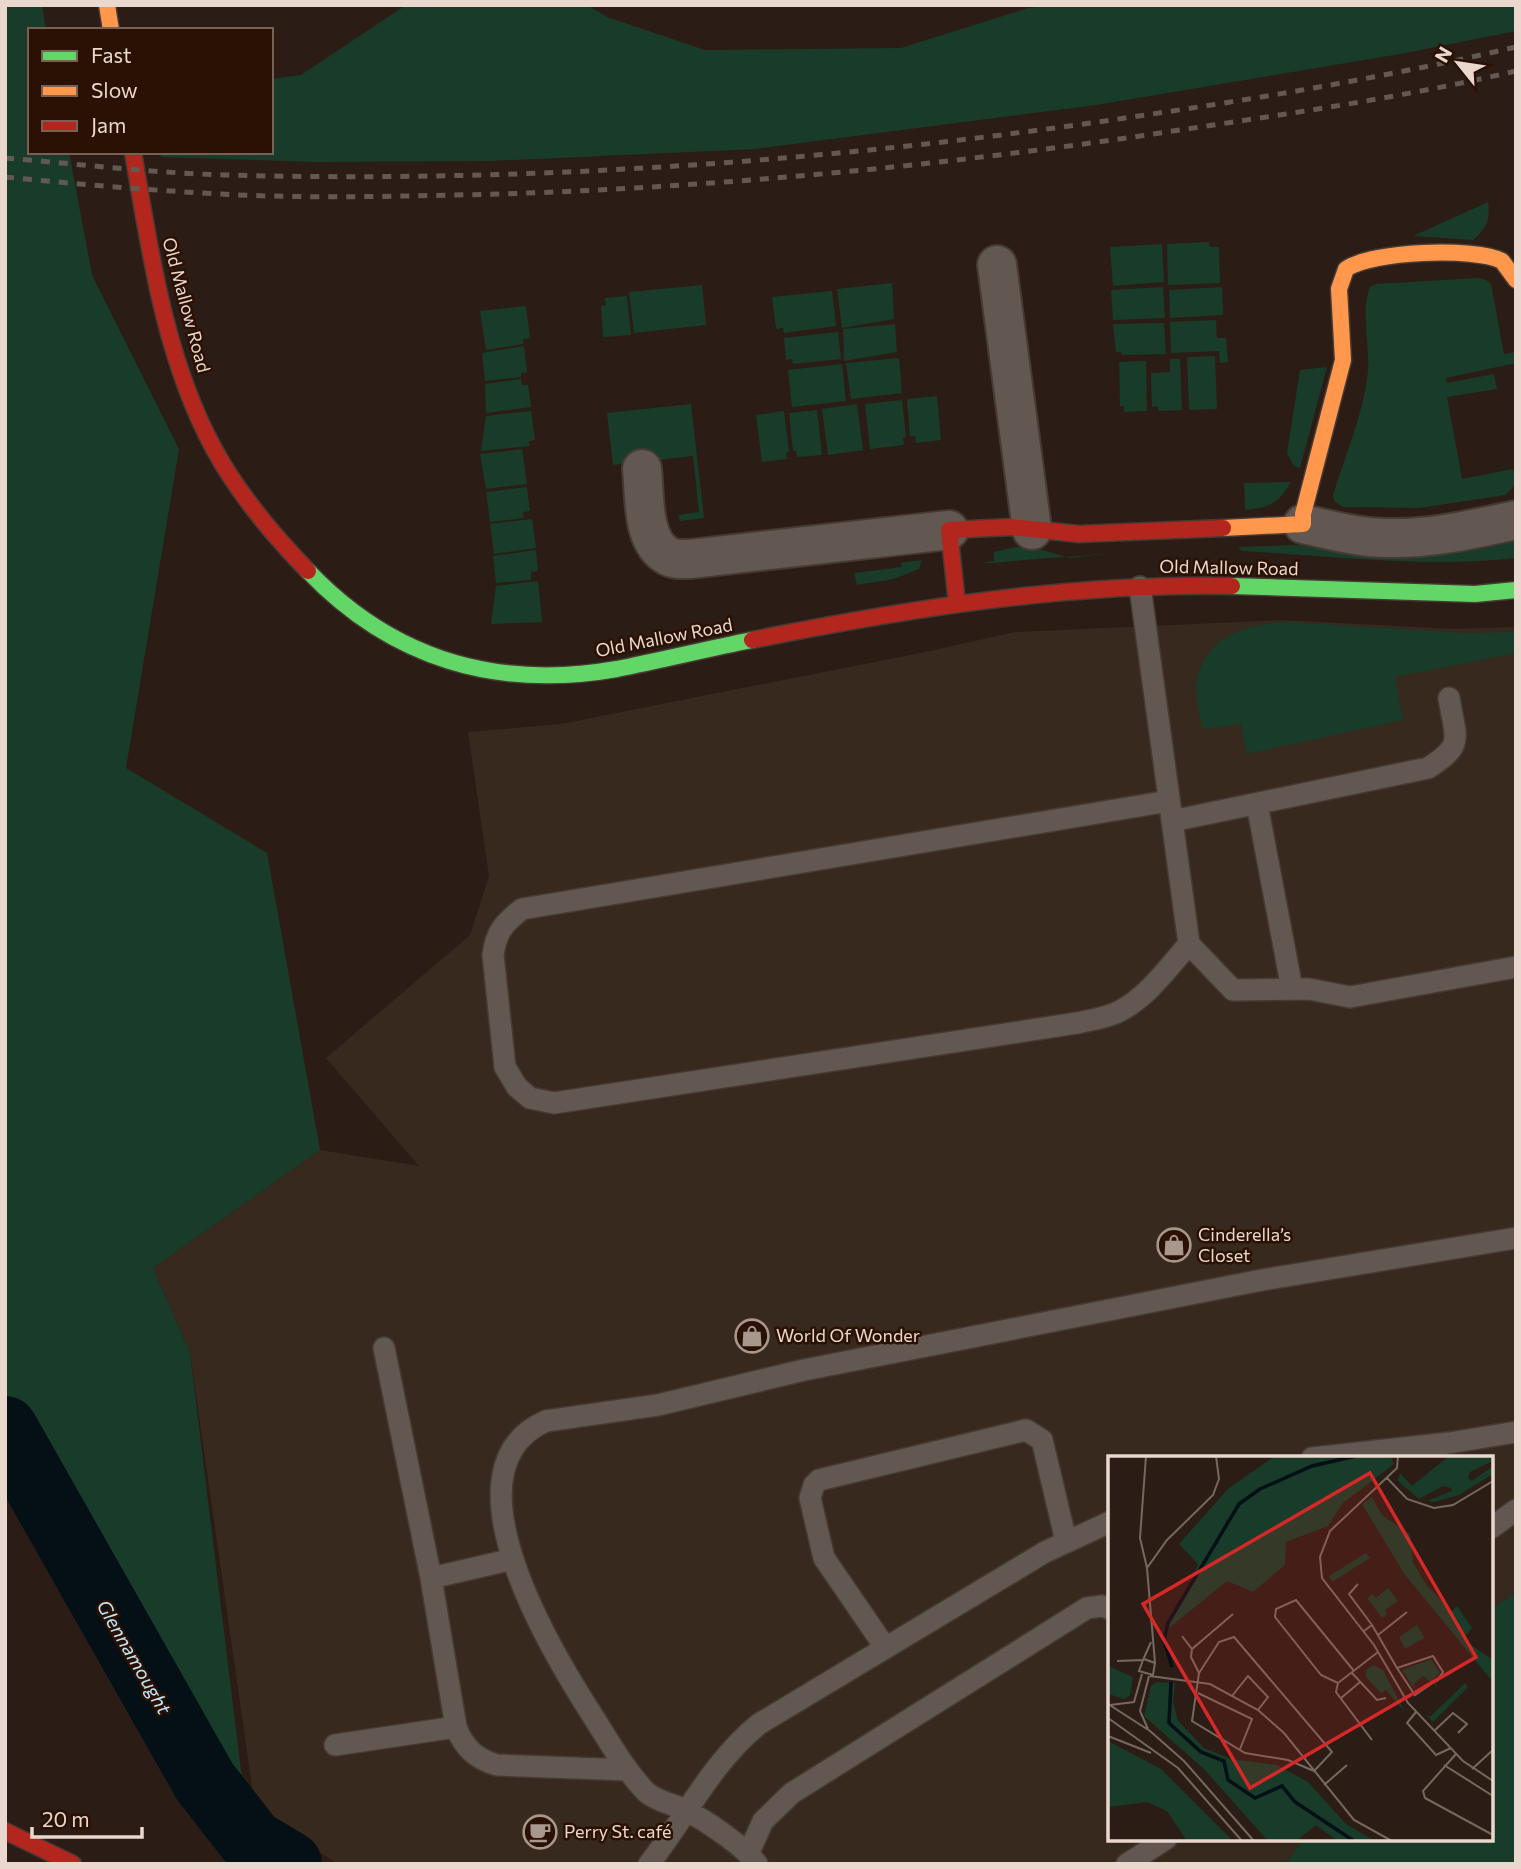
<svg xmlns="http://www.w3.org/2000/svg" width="1521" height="1869" font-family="Commissioner,sans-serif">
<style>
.industrial{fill:#37291d}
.green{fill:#183c29}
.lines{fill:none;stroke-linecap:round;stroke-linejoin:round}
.river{stroke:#040f16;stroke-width:66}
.lane-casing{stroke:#463a34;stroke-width:24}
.street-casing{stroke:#463a34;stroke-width:42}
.fast-casing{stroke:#463a34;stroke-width:19}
.slow-casing{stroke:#463a34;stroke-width:19}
.jam-casing{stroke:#463a34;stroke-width:19}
.lane{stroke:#625851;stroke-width:21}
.street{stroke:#625851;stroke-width:38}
.fast{stroke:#63d668;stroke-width:16}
.slow{stroke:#ff974d;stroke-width:16}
.jam{stroke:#b3261e;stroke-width:16}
.rail{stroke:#645952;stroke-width:5;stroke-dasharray:9 9;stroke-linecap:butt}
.labels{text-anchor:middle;stroke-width:5;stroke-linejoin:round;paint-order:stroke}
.street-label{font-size:18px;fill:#ead8ce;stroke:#2a1104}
.poi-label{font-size:18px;fill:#ead8ce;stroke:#2a1104;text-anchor:start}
.water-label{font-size:19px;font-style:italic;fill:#c2e8fa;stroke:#2a1104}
.inset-river{fill:none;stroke:#040f16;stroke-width:3.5}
.inset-road{fill:none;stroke:#77685f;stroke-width:2}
.view{fill:#d62828;fill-opacity:0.15;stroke:#d62828;stroke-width:3.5}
.inset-edge{fill:none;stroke:#ead8ce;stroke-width:3.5}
</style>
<rect width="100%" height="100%" fill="#2b1d15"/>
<!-- industrial -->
<path class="industrial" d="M1282,620L1453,629L1516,627V1593L1491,1608V1458H1110V1839H1304L1285,1864H339L256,1814L190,1353L153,1268L320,1150L419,1166L326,1058L470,935L489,876L468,732L561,724L930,651L1015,632Z"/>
<!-- green -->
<path class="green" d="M5,5H42L46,30H30V152H69L92,275L179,449L126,768L267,853L320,1150L153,1268L190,1353L251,1853L60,1517L5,1457Z
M406,5H587L607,17L705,50L901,48L1028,8L1056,5H1516V31L1400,54L1096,105L755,149L489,161L316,162L161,157L160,152H271V79L301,75Z
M1488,202C1491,219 1486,229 1473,240L1413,236Z
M1209,242L1210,247H1219L1220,283L1168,285L1167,244Z
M1162,244L1164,282L1113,286L1110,247Z
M1478,278L1486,280L1491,284L1504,354L1516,352V363L1446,378L1447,383L1494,374L1497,389L1447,397L1462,479L1513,469C1516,482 1516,487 1505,495L1419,508L1343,507L1335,502L1333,496C1345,455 1364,413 1368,371C1370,347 1360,306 1371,286L1376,284Z
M892,283L894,319L842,328L837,289Z
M702,285L706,325L634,333L629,292Z
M1163,287L1165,318L1113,320L1111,290Z
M1222,287L1223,315L1170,318L1169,290Z
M832,291L836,326L784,333L783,328L776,329L772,297Z
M627,296L631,335L603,337L601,306L606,305L605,298Z
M526,306L530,338L523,339V344L486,350L480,311Z
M1216,320L1217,338H1226L1228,362L1220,363L1219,351L1171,353L1170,322Z
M1164,323L1166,354L1122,355L1121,352H1116L1113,324Z
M895,324L897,352L844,361L843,329Z
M838,332L841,359L793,364L792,359L786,360L784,338Z
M524,346L527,372L521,373V377L485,381L482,353Z
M1215,356L1217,409L1189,410L1187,357Z
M899,358L902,393L851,399L846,363Z
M1170,359H1180L1182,410L1158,411V406L1152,407L1151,373L1170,372Z
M1146,361L1147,411L1124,412V406H1120L1119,362Z
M842,364L846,401L792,407L788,370Z
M1327,367L1300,468L1294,466L1287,454L1300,370Z
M521,379L522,385H528L531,407L486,413L485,384Z
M937,396L941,440L916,443L915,436H910L907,399Z
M902,400L906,437L903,438L904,445L870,449L865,404Z
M691,404L704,518L680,521L678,515L699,512L693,456L613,465L607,413Z
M857,404L863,450L828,455L822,409Z
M817,410L822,455L797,457L796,451H793L789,413Z
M531,411L535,440L529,441V446L481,451L486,416Z
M784,411L789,452L786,453L787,459L762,462L756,415Z
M522,449L527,484L486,489L480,454Z
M1291,482C1278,504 1270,507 1245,510L1244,483Z
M527,487L530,511L523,512L524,518L490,522L486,492Z
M532,519L536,548L494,554L490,524Z
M1516,535V558C1425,568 1333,556 1242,551L1238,547L1299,545L1362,552Z
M1025,545L1070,558L1119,552C1087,556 1056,557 1025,560C1010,561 996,564 981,563L994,561V552Z
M536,550L538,571L531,572V580L496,583L493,556Z
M922,560L919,569L894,579L857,585L854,573L902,567L901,563Z
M538,581L542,622L491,624L496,586Z
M1287,622L1466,633L1516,632V653L1395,677L1403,720L1247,754L1241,724L1203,729C1200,714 1194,695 1197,680C1206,635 1248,624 1287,622Z
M1516,1593V1864H1285L1304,1839H1491V1608Z"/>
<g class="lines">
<!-- river -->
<path class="river" d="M5,1429L205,1782L252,1842L289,1864"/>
<defs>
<path id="lane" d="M1140,587L1189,944L1233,990L1309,989L1350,997L1516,967
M1169,801L522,909C504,923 496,932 493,955L505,1067L517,1087L530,1098L554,1103L1077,1023C1091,1020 1107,1018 1120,1011C1148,996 1168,968 1189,944
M1257,804L1292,989
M1172,821L1428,768C1466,744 1455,738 1449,698
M1312,1458L1449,1443L1516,1432
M1491,1528L1516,1510
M431,1578L513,1559
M885,1647L824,1558L810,1498L814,1485L819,1480L1026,1430L1042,1440L1066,1541
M456,1727C464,1748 476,1759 497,1765L627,1770
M335,1745L456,1727L431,1578L384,1348
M749,1852L763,1821L792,1793L1087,1608L1102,1606L1110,1609
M649,1864C686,1817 712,1762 759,1724L1045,1552L1110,1522
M757,1864C744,1846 705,1820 685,1810C673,1804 656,1801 646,1792C625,1770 610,1743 594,1718C554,1656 438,1468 546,1421L658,1405L804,1370L1262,1280L1516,1238
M1127,1864L1166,1839"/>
<path id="street" d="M997,265L1032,530
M642,469C645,495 641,542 668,556C675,560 683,559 690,559L949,530
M1303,524C1331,530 1359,538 1388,538C1431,539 1474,529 1516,520"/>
<path id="fast" d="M308,571C392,659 497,690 617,669C662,660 707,649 752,640
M1232,586L1475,594L1516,590"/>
<path id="slow" d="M107,5L111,30
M1223,528L1303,524V514L1343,360L1339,289L1346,269C1372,251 1474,247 1502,261L1516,280"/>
<path id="jam" d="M133,152C150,252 165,359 214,449C238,493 273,535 308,571
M957,603L949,530L1011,527L1079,534L1223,528
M752,640C911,608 1070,583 1232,586
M5,1831L73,1864"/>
</defs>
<!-- lane casing -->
<use href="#lane" class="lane-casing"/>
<!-- street casing -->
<use href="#street" class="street-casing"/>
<!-- fast casing -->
<use href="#fast" class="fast-casing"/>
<!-- slow casing -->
<use href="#slow" class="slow-casing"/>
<!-- jam casing -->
<use href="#jam" class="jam-casing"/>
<!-- lane -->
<use href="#lane" class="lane"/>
<!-- street -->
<use href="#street" class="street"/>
<!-- fast -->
<use href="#fast" class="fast"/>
<!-- slow -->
<use href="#slow" class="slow"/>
<!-- jam -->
<use href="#jam" class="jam"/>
<!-- rail -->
<path class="rail" d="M5,158C79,164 153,173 226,175C527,183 828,162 1125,118C1256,99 1387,77 1516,47
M5,177C76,184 147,190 218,194C312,199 407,196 501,194C715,187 928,167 1140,136C1265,117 1392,100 1516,71"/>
</g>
<!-- icons -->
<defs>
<symbol id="shop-ring" viewBox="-11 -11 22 22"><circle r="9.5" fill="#2a1104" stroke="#a7978d" stroke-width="1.5"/><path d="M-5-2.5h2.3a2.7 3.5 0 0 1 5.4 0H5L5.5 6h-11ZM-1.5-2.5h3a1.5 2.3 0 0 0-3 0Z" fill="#a7978d"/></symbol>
<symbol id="cafe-ring" viewBox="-11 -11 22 22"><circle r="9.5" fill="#2a1104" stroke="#a7978d" stroke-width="1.5"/><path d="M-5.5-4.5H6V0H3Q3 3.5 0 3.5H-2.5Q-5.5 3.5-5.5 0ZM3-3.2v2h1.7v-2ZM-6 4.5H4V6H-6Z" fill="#a7978d"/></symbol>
</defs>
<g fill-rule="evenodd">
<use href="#shop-ring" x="1155" y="1226" width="38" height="38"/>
<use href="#shop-ring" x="733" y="1317" width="38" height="38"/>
<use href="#cafe-ring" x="521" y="1813" width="38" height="38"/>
</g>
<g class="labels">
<!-- street labels -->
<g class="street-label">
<text transform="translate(186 305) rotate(75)" y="6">Old Mallow Road</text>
<text transform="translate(1229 568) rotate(1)" y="6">Old Mallow Road</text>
<text transform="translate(664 638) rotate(-11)" y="6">Old Mallow Road</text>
</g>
<!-- poi labels -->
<g class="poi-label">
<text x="1198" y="1241">Cinderella’s<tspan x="1198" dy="21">Closet</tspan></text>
<text x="776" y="1342">World Of Wonder</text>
<text x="564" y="1838">Perry St. café</text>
</g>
<!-- water labels -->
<g class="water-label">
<text transform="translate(134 1657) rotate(60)" y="7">Glennamought</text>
</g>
</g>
<!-- overview -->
<g transform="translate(1108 1456)">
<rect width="385" height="385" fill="#2b1d15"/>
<path d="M167,0H283L286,8L235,47L220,70L178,86L177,109L145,136L119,125L55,177L82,131L90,108L71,88L120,33ZM341,0H385V5L362,16L360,22L364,25L385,10V18L351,39L326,46L319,45L344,35L343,32L335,30L311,43L290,25L292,17L304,30ZM264,41L274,59L302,78L305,106L319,130L344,155L349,150L364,172L357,180L359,186L385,204V226L297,119L254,48ZM258,97L262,102L224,126L221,120ZM280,132L290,145L277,154L279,158L274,162L259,142L264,138L268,142ZM309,169L317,182L297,193L291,181ZM323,203L332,217L324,224L331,232L315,220L306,228L308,235L294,214ZM265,209L275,214L297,256L278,234L273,237L258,221V214ZM0,210L25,221L22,239L17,243L0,238ZM48,226L67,227L65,245L70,265L96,292L123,303L169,309L200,326L238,368L267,385H230L208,369L188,385H160L96,313L36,260L43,230ZM357,227L360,231L325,266L317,258L322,261ZM0,285L53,313L125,385H79L59,355L39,346L0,351Z" fill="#183c29"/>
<path class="inset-river" d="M64,211L56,184L60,167L131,48L152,33L204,10L248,0M63,226L61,267L93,296L116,305L120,324L147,342L174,330L187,346L246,385"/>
<path class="inset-road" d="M38,0L32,82L39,112M290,0L289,12L222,75L212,101L214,122L266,189L300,247L355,305L385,325M279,22L299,43L326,52L345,49L385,25M250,128L241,138L264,169M256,175L264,169L289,212L325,200L335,216L328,226M270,179L299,156M74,180L84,193L125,158M126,181L224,296L206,315L180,304L137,297L84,265L91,217L111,186ZM84,193L83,201L91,217M35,204L31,215L45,219L47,207L36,203M9,205L35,204L43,186M47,207L39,112L59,84L105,39L111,23L108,0M289,212L307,239L323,228M244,217L269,244L278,242M42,220L102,228L150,254L176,277L246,364L284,385M230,227L213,219L167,161L168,153L188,144L246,215M90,237L144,263L132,293M124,240L140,220L160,241L150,254M232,243L252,226M0,248L42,275L76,305L146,385M2,249L26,246L34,218M308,256L299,267L328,299L343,292M0,262L70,312L134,385M40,273L32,255L41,220M326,275L345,257L359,268L350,277M0,280L43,297M264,284L228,236L230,227L270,196M348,298L315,335L317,342L385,379M336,309L385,340M364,313L385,294M216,329L239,309"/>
<path class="view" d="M262,17L368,201L142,332L35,148Z"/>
<rect width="385" height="385" class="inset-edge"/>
</g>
<!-- border -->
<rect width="1521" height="1869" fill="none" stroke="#ead8ce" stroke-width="14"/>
<!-- legend -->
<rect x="28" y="28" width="245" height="126" fill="#2a1104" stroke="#776155" stroke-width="2"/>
<rect x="42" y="51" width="35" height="10" fill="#63d668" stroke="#776155" stroke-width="2"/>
<text x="91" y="63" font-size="21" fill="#ead8ce">Fast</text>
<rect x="42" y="86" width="35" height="10" fill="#ff974d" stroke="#776155" stroke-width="2"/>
<text x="91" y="98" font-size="21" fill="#ead8ce">Slow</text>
<rect x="42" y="121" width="35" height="10" fill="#b3261e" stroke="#776155" stroke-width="2"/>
<text x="91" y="133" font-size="21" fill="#ead8ce">Jam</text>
<!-- north arrow -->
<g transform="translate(1458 63) rotate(300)" stroke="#2a1104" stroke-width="5" paint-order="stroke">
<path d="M0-5L12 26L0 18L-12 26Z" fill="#ead8ce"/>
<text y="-10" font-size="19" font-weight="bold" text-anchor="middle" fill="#ead8ce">N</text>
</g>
<!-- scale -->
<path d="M32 1827v10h110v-10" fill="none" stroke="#ead8ce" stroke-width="3.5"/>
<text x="42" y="1827" font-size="21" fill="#ead8ce" stroke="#2a1104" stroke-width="5" paint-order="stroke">20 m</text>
</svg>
